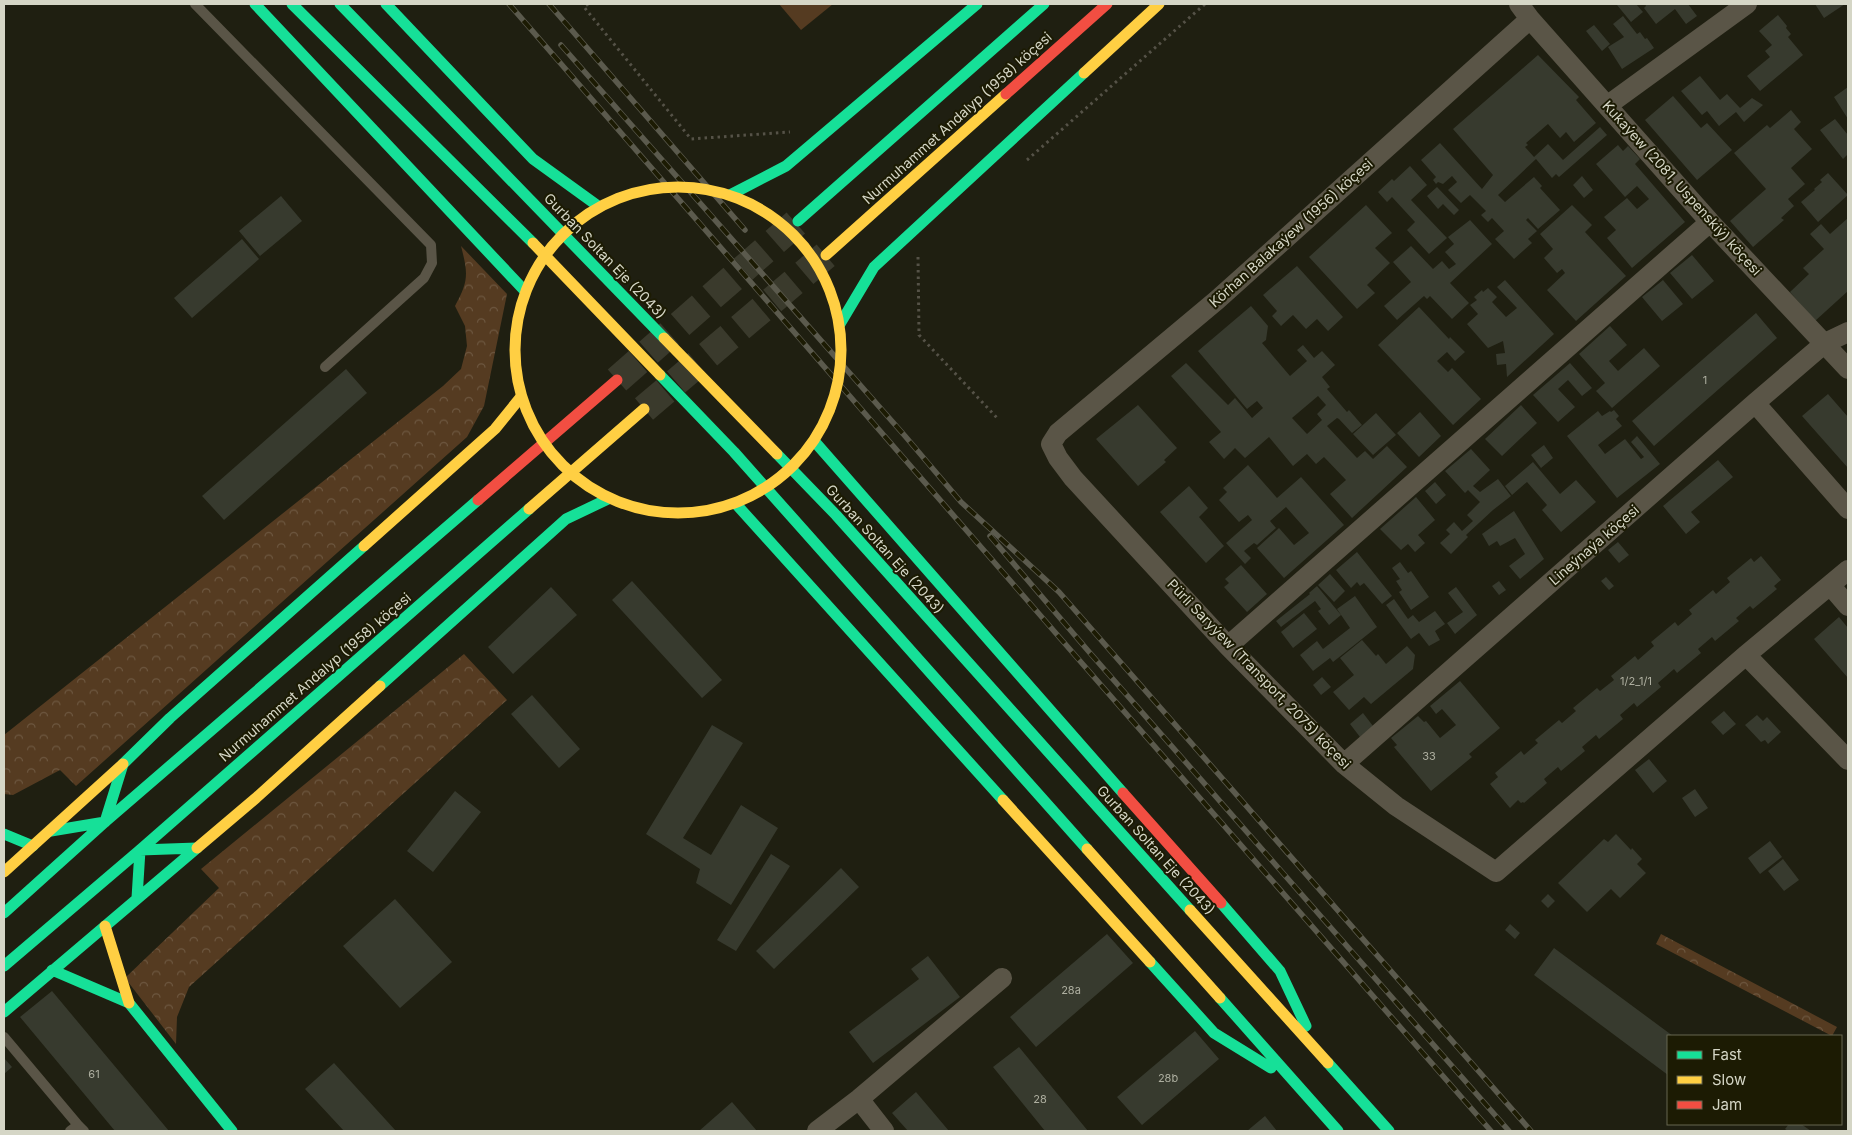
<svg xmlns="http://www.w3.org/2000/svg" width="1852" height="1135" font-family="Inter,sans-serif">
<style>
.grass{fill:#553b21}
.forest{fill:url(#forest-crowns)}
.building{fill:#373a2e;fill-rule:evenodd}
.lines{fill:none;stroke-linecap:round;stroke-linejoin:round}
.primary-tunnel{stroke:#3a3a2c;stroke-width:28;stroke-dasharray:28 14;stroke-linecap:butt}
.path{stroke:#555247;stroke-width:3;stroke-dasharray:2.5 4;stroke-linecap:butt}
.lane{stroke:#5a5547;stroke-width:10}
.street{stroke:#5a5547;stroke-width:20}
.fast{stroke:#16e098;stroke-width:11}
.slow{stroke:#ffcf43;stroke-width:11}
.jam{stroke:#f24e42;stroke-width:11}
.rail-casing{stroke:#5b5a4d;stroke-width:5.5}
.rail{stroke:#1c1b03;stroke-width:4;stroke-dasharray:11;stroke-linecap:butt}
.slow-bridge{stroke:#ffcf43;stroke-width:11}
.labels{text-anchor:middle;stroke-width:4;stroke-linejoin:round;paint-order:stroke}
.number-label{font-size:11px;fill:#aeafa0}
.street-label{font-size:14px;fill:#d5d6c6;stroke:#1c1b03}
</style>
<defs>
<pattern id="forest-crowns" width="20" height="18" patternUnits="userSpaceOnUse" patternTransform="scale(1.25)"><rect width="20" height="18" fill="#553b21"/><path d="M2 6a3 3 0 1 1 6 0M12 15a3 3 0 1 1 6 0" fill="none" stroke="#6d5740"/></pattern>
</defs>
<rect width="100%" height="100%" fill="#1f1f11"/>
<!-- grass -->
<path class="grass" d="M779,4H833L801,30Z"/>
<!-- forest -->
<path class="forest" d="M461,246L507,294L484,406L467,437L76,786L60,770L13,795L4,794V735L443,386L461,369L467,346L465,326L455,306C469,281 468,273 461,246Z
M464,654L507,700L189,987L177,1017L176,1044L125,978L219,888L201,869Z
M1661,934L1837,1027L1832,1036L1656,944Z"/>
<!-- building -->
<path class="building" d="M1618,4H1636L1643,12L1631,22L1617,5Z
M1645,4H1688L1697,16L1686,24L1675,9L1656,24L1644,8L1646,6Z
M1815,4H1845L1824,18Z
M1778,15L1787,26L1786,28L1791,34L1788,37L1803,55L1760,91L1747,76L1770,57L1765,51L1772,45L1759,31Z
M1623,16L1637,34L1640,32L1645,39L1647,38L1654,48L1622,69L1608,47L1624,37L1613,24Z
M1594,25L1610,44L1602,51L1586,31Z
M1538,55L1579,97L1576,100L1596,123L1574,142L1566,132L1560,138L1548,124L1526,143L1528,145L1525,147L1534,157L1548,144L1563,160L1600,127L1607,135L1559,177L1556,174L1552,178L1536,159L1498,195L1505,202L1534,177L1542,186L1540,188L1560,210L1538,229L1528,218L1526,220L1537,231L1528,239L1532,243L1514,259L1495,239L1504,231L1492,218L1488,222L1481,215L1486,211L1470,195L1461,203L1448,190L1457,182L1452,176L1443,184L1438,182L1436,184L1433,180L1436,177L1421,160L1440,143L1482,189L1493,175L1453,129Z
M1700,76L1720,100L1727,94L1740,108L1752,98L1763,105L1744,122L1736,112L1719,126L1707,111L1702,115L1681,91Z
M1848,87V119L1834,97Z
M1673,96L1701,128L1707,123L1732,150L1697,180L1645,120Z
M1791,110L1801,122L1794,129L1812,149L1791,168L1805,184L1788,199L1794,206L1781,218L1784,220L1753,247L1730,221L1766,189L1734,153L1767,125L1770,128Z
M1835,119L1848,135V154L1843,159L1820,130Z
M1618,145L1623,151L1628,146L1640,159L1635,164L1685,222L1632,268L1607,238L1616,230L1604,217L1627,198L1637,209L1649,199L1637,186L1625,197L1596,164Z
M1410,166L1427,185L1411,200L1447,238L1429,254L1407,230L1415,222L1392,197L1387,202L1378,192L1392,179L1394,181Z
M1828,173L1848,195L1818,222L1801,202L1815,190L1814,189L1822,182L1820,180Z
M1582,176L1593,190L1584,198L1573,185Z
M1437,187L1459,210L1454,215L1443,204L1438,209L1427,196Z
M281,196L302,221L260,256L239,231Z
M1366,205L1392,233L1375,248L1390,263L1367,285L1375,293L1357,309L1309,257Z
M1572,205L1592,225L1585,232L1626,276L1576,321L1547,290L1565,273L1562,269L1557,273L1544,258L1553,249L1540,234Z
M1848,218V291L1815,321L1790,292L1809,274L1803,268L1824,249L1810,234L1821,224L1830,234Z
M1470,220L1492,244L1450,283L1469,303L1452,319L1430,296L1427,299L1424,296L1397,320L1384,306L1411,282L1393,262L1411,246L1433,269L1442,261L1449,269L1456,264L1445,252L1454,244L1448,237Z
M242,239L259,259L192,318L174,298Z
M1692,255L1714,281L1692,299L1670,273Z
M1297,266L1343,317L1328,331L1317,319L1306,329L1293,315L1281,326L1272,316L1277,311L1263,295Z
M1505,280L1554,334L1507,377L1506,364L1497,365L1496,354L1505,353L1503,341L1488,348L1467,324L1478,314L1470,305L1477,300L1474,297L1482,290L1483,292L1488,288L1497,297L1492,302L1506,317L1517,308L1497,287Z
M1663,280L1683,304L1662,321L1642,297Z
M1251,306L1268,326L1266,340L1262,343L1290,376L1307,361L1297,350L1303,345L1314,358L1322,351L1335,365L1322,377L1330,387L1327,389L1347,412L1349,410L1362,425L1352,433L1339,419L1337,418L1327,426L1357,458L1365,451L1373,459L1387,446L1407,467L1352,518L1330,494L1346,480L1324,457L1316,464L1307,454L1293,466L1269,437L1245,458L1235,448L1224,459L1209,442L1221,432L1171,376L1186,363L1228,405L1235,398L1252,418L1263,408L1257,401L1247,409L1198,351ZM1318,396L1326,405L1317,414L1322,420L1307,434L1292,418Z
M1419,307L1449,339L1450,337L1465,352L1455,361L1447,352L1437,361L1448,372L1452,368L1481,399L1453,425L1378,345Z
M1756,313L1777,338L1654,446L1632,421Z
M1610,326L1627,345L1609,361L1618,371L1644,348L1660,366L1612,408L1596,391L1605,383L1579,354Z
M1570,363L1592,388L1582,396L1568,380L1558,389L1575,407L1558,422L1533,395Z
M346,369L367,393L224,520L202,496Z
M1828,394L1848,417V468L1802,416Z
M1138,405L1177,448L1164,460L1166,462L1138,486L1096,439Z
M1521,405L1537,423L1502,456L1485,439Z
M1614,410L1619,416L1616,419L1622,426L1598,445L1605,454L1625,439L1641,459L1644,457L1631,442L1637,436L1660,464L1617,498L1567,436L1598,411L1602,416L1610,411L1611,412Z
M1420,412L1441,436L1419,457L1397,433Z
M1376,413L1396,435L1373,455L1353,434Z
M1544,445L1553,458L1541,468L1531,455Z
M1471,449L1490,470L1473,486L1480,492L1498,479L1511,496L1493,510L1466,535L1468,537L1451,554L1440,543L1450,534L1446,530L1454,522L1462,531L1473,521L1467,515L1480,502L1468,490L1465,493L1445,471Z
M1718,460L1733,477L1691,512L1700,522L1686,534L1663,506Z
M1533,462L1560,494L1576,480L1596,502L1561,532L1542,510L1547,505L1527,482L1512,495L1505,486Z
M1248,465L1277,498L1301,477L1344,525L1284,578L1257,548L1279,528L1294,545L1309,533L1286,507L1270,521L1276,528L1257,545L1254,543L1244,551L1251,558L1245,564L1226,543L1252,520L1248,515L1239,522L1219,500L1227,492L1223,488Z
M1435,482L1446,495L1436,504L1425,491Z
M1189,486L1208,508L1199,517L1224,546L1206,563L1160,512Z
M1416,497L1435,520L1418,535L1425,543L1415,552L1408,544L1401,550L1380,529Z
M1514,511L1544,559L1520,579L1509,566L1525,554L1515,538L1500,546L1497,541L1489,546L1482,534Z
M1618,542L1629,555L1619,563L1608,550Z
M1357,552L1392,596L1382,604L1364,583L1360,586L1357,582L1351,588L1336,570Z
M1761,556L1781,580L1774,586L1777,589L1753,609L1750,606L1736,618L1739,621L1715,641L1712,637L1698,649L1701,653L1677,673L1674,669L1658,683L1661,687L1637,707L1634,703L1620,715L1623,719L1599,739L1596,735L1582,747L1585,751L1561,771L1558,767L1544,779L1547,783L1524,803L1523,802L1521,803L1518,800L1510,808L1490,784L1498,777L1495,773L1521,751L1524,755L1538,743L1535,740L1559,720L1562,723L1576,711L1573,708L1597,688L1600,691L1614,680L1611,676L1635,656L1638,660L1654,646L1651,642L1675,622L1678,626L1692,614L1689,610L1713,590L1716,594L1730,582L1727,578L1751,558L1754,562Z
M1400,562L1408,573L1411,571L1429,597L1411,610L1399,592L1402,590L1396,581L1400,579L1392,568Z
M1241,565L1267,594L1247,612L1224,587L1229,583L1225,579Z
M1330,574L1345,591L1334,602L1318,585Z
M1606,577L1614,586L1609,590L1601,581Z
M632,581L722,680L702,698L612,600Z
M1499,581L1506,590L1499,595L1492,586Z
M1317,586L1341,615L1329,625L1318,611L1321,609L1315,601L1281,627L1276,621L1310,594L1309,593Z
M551,587L577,615L513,674L488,647Z
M1456,587L1477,615L1455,634L1447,623L1463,612L1448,593Z
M1355,596L1377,627L1333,662L1330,658L1313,671L1300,655L1317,641L1323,649L1350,628L1337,609Z
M1394,599L1408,619L1413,615L1419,622L1435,611L1445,624L1435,631L1440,640L1429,646L1419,633L1411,639L1386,605Z
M1304,613L1317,629L1293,648L1281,632Z
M1839,617L1848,628V678L1814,639Z
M1362,640L1376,656L1378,654L1386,664L1407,646L1415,655L1413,669L1371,704L1364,697L1349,710L1333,692L1354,675L1340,658Z
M1322,677L1331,687L1321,695L1313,685Z
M1460,681L1500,728L1469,754L1472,757L1431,791L1394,747L1397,745L1391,738L1418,716L1424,722L1426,721L1440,738L1456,725L1442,709L1436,714L1430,706Z
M532,695L580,749L559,768L511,714Z
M1724,711L1736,724L1723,735L1711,722Z
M1363,713L1373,726L1360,737L1350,724Z
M1757,715L1763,721L1767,717L1781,732L1768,744L1765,740L1761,742L1745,725Z
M712,725L743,743L683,838L711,855L741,805L778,828L731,905L696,883L700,869L646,834Z
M1649,759L1667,781L1653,793L1635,770Z
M1695,789L1708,808L1695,817L1682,798Z
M455,791L481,812L433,872L407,851Z
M1616,834L1631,850L1632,848L1642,859L1637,864L1646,873L1620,898L1611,889L1587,912L1558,883L1604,839L1608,842Z
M1770,841L1782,857L1760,874L1748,858Z
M771,854L790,866L736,951L717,940Z
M1783,859L1799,880L1784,891L1768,871Z
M841,868L859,887L774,969L756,951Z
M1548,894L1555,901L1548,908L1541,901Z
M395,899L452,962L400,1008L343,946Z
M1510,924L1520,933L1515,939L1505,930Z
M1107,934L1133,963L1036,1047L1010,1017Z
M1554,948L1673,1036H1668V1075L1534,975Z
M928,956L960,997L873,1063L849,1032L919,979L911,969Z
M52,991L169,1131H115L20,1017Z
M1195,1031L1219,1059L1142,1125L1117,1097Z
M1019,1047L1088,1131H1045L993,1067Z
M4,1058L12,1067L4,1074Z
M334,1063L396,1131H344L305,1089Z
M916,1092L949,1131H908L892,1113Z
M732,1102L757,1131H699Z
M1265,1116L1277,1131H1247Z
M1789,1124H1801L1811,1131H1788L1785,1129Z"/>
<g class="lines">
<!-- primary-tunnel -->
<path class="primary-tunnel" d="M617,380L798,221
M644,409L826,255"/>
<!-- path -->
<path class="path" d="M588,4L584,7L691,139L790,132
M1027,160L1205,4
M918,257L919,335L999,420"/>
<!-- lane -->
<path class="lane" d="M195,4L431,245L432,263L424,278L325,367
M4,1037L78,1125
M70,1131L78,1125L84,1131"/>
<!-- street -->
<path class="street" d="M1519,4L1530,19L1710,222L1848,369
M1530,19L1217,300L1058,433L1051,444L1058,458L1073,478L1228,646L1344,764L1396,806L1496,872L1746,655L1848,570
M1608,105L1747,4
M1755,403L1848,509
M1830,585L1848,606
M1228,646L1710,222
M1746,655L1848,760
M1344,764L1755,403L1825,343L1848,332
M859,1099L884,1131
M817,1131L859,1099L1002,978"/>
<!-- fast -->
<path class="fast" d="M255,4L524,290
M292,4L533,243
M340,4L664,338
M386,4L533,159L598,206
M730,195L786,166L977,4
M798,221L1044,4
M840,324L874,267L1084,73
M660,375L734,452L1087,849
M815,442L1123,793
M777,454L836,515L1190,910
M736,504L1003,800
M380,686L566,519L608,499
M123,764L170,718L364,546
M51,831L105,822L123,764
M4,834L33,846
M137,898L140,850L197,848
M1221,903L1280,971L1306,1026
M4,913L105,822L478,500
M1150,962L1214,1033L1271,1068
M4,966L140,850L529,509
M52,970L129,1003L232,1131
M1220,998L1338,1131
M4,1012L197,848
M1328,1063L1389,1131"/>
<!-- slow -->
<path class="slow" d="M1084,73L1159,4
M533,243L660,375
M826,255L1006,94
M664,338L777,454
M529,509L644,409
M364,546L495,429L520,398
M1003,800L1150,962
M197,848L256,798L380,686
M1087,849L1220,998
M4,872L123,764
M1190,910L1328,1063
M105,926L129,1003"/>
<!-- jam -->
<path class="jam" d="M1006,94L1107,4
M478,500L617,380
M1123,793L1221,903"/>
<defs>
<path id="rail" d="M509,4L1080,661L1491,1131
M549,4L745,230
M561,45L905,436L961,502L1059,592L1531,1131
M990,536L1090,653L1509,1131"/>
</defs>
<!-- rail casing -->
<use href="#rail" class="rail-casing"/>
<!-- rail -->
<use href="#rail" class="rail"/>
<!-- slow-bridge -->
<path class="slow-bridge" d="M515 350a163 163 0 1 1 326 0a163 163 0 1 1-326 0Z"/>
</g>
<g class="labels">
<!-- number labels -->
<g class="number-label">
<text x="1705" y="384">1</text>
<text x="1636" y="685">1/2_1/1</text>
<text x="1429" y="760">33</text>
<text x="1071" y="994">28a</text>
<text x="94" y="1078">61</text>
<text x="1168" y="1082">28b</text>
<text x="1040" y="1103">28</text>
</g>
<!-- street labels -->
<g class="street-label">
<text transform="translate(957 118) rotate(-42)" y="5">Nurmuhammet Andalyp (1958) köçesi</text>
<text transform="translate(1682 188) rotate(48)" y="5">Kukaýew (2081, Uspenskiý) köçesi</text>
<text transform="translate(1291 233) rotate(-42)" y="5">Körhan Balakaýew (1956) köçesi</text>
<text transform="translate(605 256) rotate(46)" y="5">Gurban Soltan Eje (2043)</text>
<text transform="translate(1594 545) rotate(-41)" y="5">Lineýnaýa köçesi</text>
<text transform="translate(885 549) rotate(48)" y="5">Gurban Soltan Eje (2043)</text>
<text transform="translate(1259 674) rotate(46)" y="5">Pürli Saryýew (Transport, 2075) köçesi</text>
<text transform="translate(315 677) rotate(-41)" y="5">Nurmuhammet Andalyp (1958) köçesi</text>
<text transform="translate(1156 850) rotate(48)" y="5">Gurban Soltan Eje (2043)</text>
</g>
</g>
<!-- border -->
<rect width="1852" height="1135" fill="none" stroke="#d5d6c6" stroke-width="10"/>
<!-- legend -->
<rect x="1667" y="1035" width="175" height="90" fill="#1c1b03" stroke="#666651"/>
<rect x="1677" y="1051" width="25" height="8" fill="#16e098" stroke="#666651"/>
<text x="1712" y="1060" font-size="15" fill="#d5d6c6">Fast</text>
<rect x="1677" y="1076" width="25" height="8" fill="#ffcf43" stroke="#666651"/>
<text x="1712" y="1085" font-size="15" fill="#d5d6c6">Slow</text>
<rect x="1677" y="1101" width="25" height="8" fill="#f24e42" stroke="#666651"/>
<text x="1712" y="1110" font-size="15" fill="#d5d6c6">Jam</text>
</svg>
